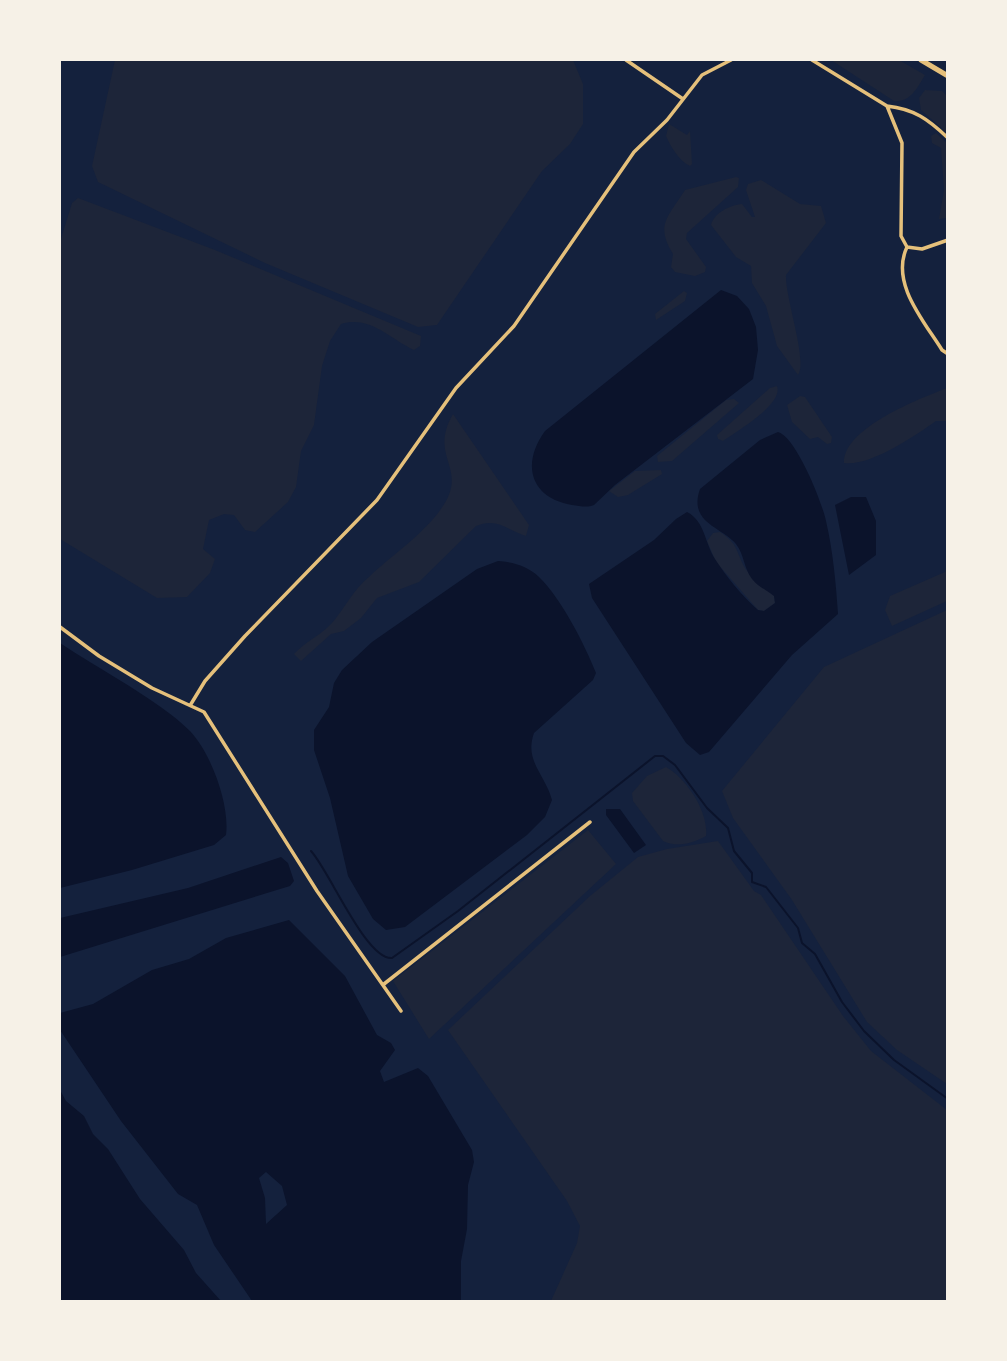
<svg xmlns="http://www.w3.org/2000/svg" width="1007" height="1361" font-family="'Roboto Condensed',sans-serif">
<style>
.green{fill:#1d2539}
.water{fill:#0b132b;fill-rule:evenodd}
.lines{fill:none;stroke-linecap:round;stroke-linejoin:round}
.stream{stroke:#0b132b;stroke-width:2}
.minor{stroke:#e5c07b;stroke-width:3.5}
.secondary{stroke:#e5c07b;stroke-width:5}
</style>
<rect width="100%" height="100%" fill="#14213d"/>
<!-- green -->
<path class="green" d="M115,60H573L583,84V124L570,144L542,171L437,325L418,327L265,263L98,182L92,166Z
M831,60H899L925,75C918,87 910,103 894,101Z
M925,90L942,91L947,96V133L921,110L919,98Z
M669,124L687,135L690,131L692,164L690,166C679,161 671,147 666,136Z
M936,133L948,144L947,218L939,219L944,190L941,148L932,143L931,136Z
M736,177L739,178L738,187L687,233L686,239L706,267L705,272L695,276L675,272L671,267L673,254C655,225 668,217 685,190Z
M761,180L800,204L821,206L826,223L786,275C785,298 808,361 798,375L777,346L766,306L752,283L751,266L736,257L711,225C714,213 730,205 742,204L752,217H755L746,190L748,184Z
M78,198L215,250L421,336L420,346L414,350C390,339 370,315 341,324L330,341L322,366L314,425L301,451L296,487L288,502L255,532L245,530L234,515L224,514L209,520L203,549L215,559L210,573L187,597L157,598L60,539V242L72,203Z
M684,291L687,293L685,301L656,320L655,314Z
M777,386C784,404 737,431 723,441L718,439L717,435L770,388Z
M947,388V421H936C915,436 869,467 844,463C843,428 919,399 947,388Z
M800,396L805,397L832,437L831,443L827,444L818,437L810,439L792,422L787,405Z
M734,399L739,403L672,461L658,462L657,456L726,400Z
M453,414L529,525L526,536C507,530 497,517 476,526L419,582L377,598L361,618L344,631L331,634L301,661L294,654C305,642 321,635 332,623C345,608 353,590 369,577C394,553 429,531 446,501C465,466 429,456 453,414Z
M661,470L662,474L628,495L618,497L609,491L635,471Z
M720,532C739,545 735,550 745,568C753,580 764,587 774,596L775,603L764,611L758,610L716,562L707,541L713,533Z
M947,565V601L892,626L885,610L890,596L945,572Z
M947,610V1084L897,1050L867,1022L792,900L733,818L722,791L824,667Z
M666,767C686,778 709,812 706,836C693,843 677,848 663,841L633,801L632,793L647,776Z
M588,830L616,864L429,1039L393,981Z
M718,841L754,891L761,895L843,1016L871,1051L947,1110V1301H551L577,1243L580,1226L567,1201L448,1030L590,896L638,857L667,849Z"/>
<!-- water -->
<path class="water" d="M721,290L737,296L749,309L756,327L758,350L753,379L615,485L594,505C587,508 580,506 572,505C530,498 521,464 545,431Z
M778,432C796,437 822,502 826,521C833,551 836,584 838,614L792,655L709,752L700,755L686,743L592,598L589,584L654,540L676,519L687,512C705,521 705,544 715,559C726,576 742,596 758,610L764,611L775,603L774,596C767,590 758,587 752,579C744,569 744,554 736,544C722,527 688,523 700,489L760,440Z
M851,497H866L876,521V555L849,575L835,505Z
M498,561C513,562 528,566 539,577C561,598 585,645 596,673L593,680L534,733C524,761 545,774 552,800L545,817L527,835L405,927L386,930L373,919L348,876L330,798L314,750V730L329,707L334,683L342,670L372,642L477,569Z
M60,643C97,668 159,700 190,731C211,753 230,805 226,835L214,845L132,870L60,888Z
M606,809H620L646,845L634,853L606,815Z
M281,857L288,863L294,881L290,886L60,957V918L188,888Z
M289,920L345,976L377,1035L391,1043L395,1050L380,1071L384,1082L418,1068L428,1076L472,1150L474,1162L468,1185L467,1229L461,1261V1301H252L214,1245L197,1205L178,1194L121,1121L60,1030V1013L93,1004L152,970L189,959L226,938ZM266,1172L282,1186L287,1205L266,1224L265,1198L259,1178Z
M60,1090L66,1101L84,1116L93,1134L108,1149L140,1199L184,1250L196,1273L221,1301H60Z"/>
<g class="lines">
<!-- stream -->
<path class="stream" d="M311,851C329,870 366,960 392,958L458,911L655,756H663L675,765L707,808L728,828L734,851L752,873V882L766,887L798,928L802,943L815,954L842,1002L864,1031L894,1060L948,1099"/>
<!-- minor -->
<path class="minor" d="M626,60L683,99
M812,60L887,106L902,143L901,236L907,247L922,249L948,240
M887,106C914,109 928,119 948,138
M907,247C890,283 924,321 942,350L948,354
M60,627L99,656L152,688L204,712L317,891L401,1011
M191,704L205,681L245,636L377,500L456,388L514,326L634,152L667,120L702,75L731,60
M384,984L590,822"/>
<!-- secondary -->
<path class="secondary" d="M921,60L948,76"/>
</g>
<!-- border -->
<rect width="1007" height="1361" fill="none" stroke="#f6f1e7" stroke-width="122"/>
</svg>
